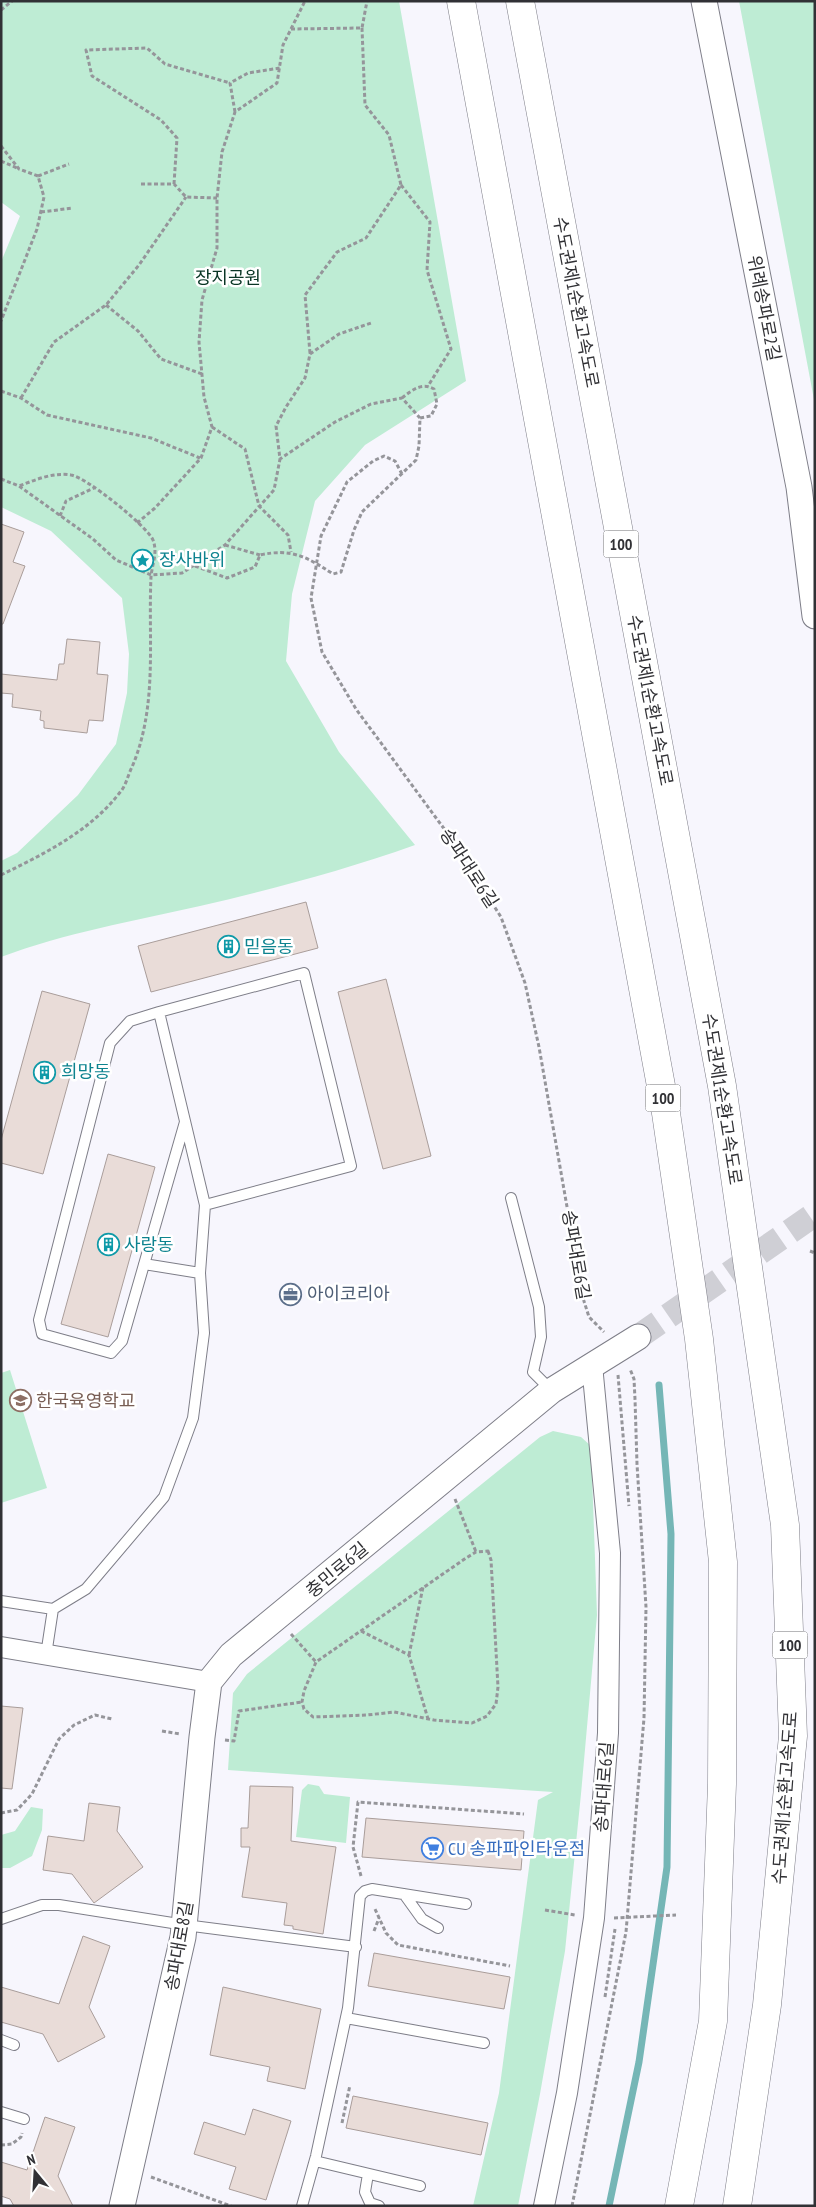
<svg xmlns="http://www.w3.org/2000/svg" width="816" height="2207" font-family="'PT Sans Narrow','Noto Sans KR',sans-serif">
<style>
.green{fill:#beecd4}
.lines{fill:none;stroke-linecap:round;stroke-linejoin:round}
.stream{stroke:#75b6b6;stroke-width:7}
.building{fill:#e9dcd8;stroke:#a99d9a}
.tertiary-tunnel{stroke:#cfcfd5;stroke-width:25;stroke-dasharray:25 12;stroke-linecap:butt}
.service-casing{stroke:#7e7e88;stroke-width:12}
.minor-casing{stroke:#7e7e88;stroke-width:22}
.tertiary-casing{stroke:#7e7e88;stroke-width:27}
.motorway-casing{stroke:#7e7e88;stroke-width:29}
.path{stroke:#95959a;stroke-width:3;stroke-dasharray:4 2.5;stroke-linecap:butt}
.service{stroke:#fff;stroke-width:10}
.minor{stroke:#fff;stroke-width:20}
.tertiary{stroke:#fff;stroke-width:25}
.motorway{stroke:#fff;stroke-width:28}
.labels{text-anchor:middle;stroke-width:5;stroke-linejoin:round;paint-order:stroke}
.shield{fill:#fff;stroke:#6f6f72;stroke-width:1}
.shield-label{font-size:16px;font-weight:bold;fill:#313135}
.park-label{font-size:18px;fill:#093625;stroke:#fff}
.street-label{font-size:18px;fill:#313135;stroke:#fff}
.culture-label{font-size:18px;fill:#0d838f;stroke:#fff;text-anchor:start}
.service-label{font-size:18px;fill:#4e5e75;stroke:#fff;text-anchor:start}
.education-label{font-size:18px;fill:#785e54;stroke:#fff;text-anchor:start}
.shop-label{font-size:18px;fill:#366cbe;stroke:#fff;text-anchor:start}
</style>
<rect width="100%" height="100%" fill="#f7f6fd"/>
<!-- green -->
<path class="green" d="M1,1H399L466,381L365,445L315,501L292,594L286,661L339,752L415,845C345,870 273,889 200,906C133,921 65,933 1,957V861L17,853L78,795L116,744L127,693L129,654L122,598L51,531L1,507V262L20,216L1,202Z
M739,1H815V405Z
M10,1370L47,1488L1,1503V1373Z
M553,1431L581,1437L591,1446L597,1615L581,1794L565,1951L540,2094L518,2206H473L499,2093L538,1800L553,1792L228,1770L233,1693L247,1674L540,1437Z
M308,1784L319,1786L324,1794L350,1797L346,1843L296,1837L302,1790Z
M31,1807L43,1809L42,1830L32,1856L10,1868H1V1835L15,1831Z"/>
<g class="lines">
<!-- stream -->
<path class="stream" d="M609,2206L639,2062L667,1867L671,1534L659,1385"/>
</g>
<!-- building -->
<path class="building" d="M1,524L24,532L13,562L25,566L3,624H1Z
M67,639L100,642L97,674L108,675L103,721L89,720L87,733L44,728V721L40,720L41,711L12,707L13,694L1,693V674L57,680L59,664H64Z
M306,902L318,948L151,992L138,946Z
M386,979L431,1156L383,1169L338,992Z
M42,991L90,1004L43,1174L1,1163V1140Z
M108,1154L155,1167L108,1337L61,1324Z
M1,1706L23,1708L12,1789L1,1788Z
M250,1786L293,1787L291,1841L336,1847L323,1934L293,1929V1926L284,1925L287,1903L242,1897L250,1847H241V1828H248Z
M89,1803L120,1807L117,1831L143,1867L94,1903L72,1874L43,1870L48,1836L84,1841Z
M366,1818L524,1831L521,1870L362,1857Z
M83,1936L110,1946L89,2007L105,2037L58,2062L43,2034L1,2022V1987L59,2004Z
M374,1953L510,1977L504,2009L368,1986Z
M223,1987L321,2009L305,2089L267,2081L270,2067L210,2055Z
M353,2096L488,2123L481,2155L346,2128Z
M253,2109L291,2121L266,2200L229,2189L236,2167L194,2154L204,2122L245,2135Z
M45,2117L75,2127L58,2176L73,2206H14L10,2199L1,2196V2162L27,2170Z"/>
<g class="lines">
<!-- tertiary-tunnel -->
<path class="tertiary-tunnel" d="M638,1337L815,1214"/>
<defs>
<path id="service" d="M159,1012L130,1021L110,1043L39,1320L42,1334L111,1353L122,1341L185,1122
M511,1198L539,1307L541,1337L533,1372L551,1390
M144,1264L200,1273
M1,1601L53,1609L86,1589L164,1497L193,1418L204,1333L200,1273L205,1205L159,1012L304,973L351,1166L205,1205
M46,1655L53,1609
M404,1894L422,1919L438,1928
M1,1919L42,1905H59L185,1925L356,1947
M346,2018L484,2043
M1,2040L14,2045
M1,2112L24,2119
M315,2161L420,2186
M368,2174L365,2192L370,2203L379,2206
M302,2206L316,2156L348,2008L360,1896L365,1891L372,1889L466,1904"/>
<path id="minor" d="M1,1647L209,1682
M544,2206L567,2093L594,1918L608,1733L610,1553L592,1365"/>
<path id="tertiary" d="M704,1L799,487L815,616
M122,2206L183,1937L202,1737L209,1682L231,1655L551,1391L638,1337"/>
<path id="motorway" d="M461,1L666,1113L699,1339L723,1562L722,1784L713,2021L679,2206
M520,1L722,1086L785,1525L793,1736L767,2005L737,2206"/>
</defs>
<!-- service casing -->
<use href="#service" class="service-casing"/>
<!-- minor casing -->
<use href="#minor" class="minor-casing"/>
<!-- tertiary casing -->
<use href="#tertiary" class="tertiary-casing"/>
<!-- motorway casing -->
<use href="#motorway" class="motorway-casing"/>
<!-- path -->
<path class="path" d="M1,10L12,1
M291,29L362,28L367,1
M235,112L230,83L248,73L280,68
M1,146L19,169L38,176L44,197L37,229L1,321
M1,161L17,168
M38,176L69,164
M141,184H174L186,197L217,198
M174,184L177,138L161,120L92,76L86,50L147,48L165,64L230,83
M401,185L430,222L427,270L451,349L428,386
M41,212L73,208
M106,305L138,331L161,359L202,374
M310,353L305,295L337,252L366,238L401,185L389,135L365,105L362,28
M1,391L21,398L47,415L151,438L200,458
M21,398L54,342L106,305L139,265L186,197
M402,398C412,390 422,382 434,389L437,404L431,416L420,418
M212,427L245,449L259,506L288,535L291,552
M402,474L395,461L384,456L373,461L347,482L321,536L311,598L322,652L356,709L445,830L501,917L525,983L539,1047L583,1298L589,1317L604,1332
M1,479L19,486L93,539L116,560L151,575L182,573L225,545L274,490L280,459L276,426L286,407L305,378L310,354L339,334L371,323
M60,516L66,501L94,488
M137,523L155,508L201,458L212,427L204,397L199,342L202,300L217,248V198L222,152L235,112L277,83L283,45L305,1
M225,545L260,555
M195,566L227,578L255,567L260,555C292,548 307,557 333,574L341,572L354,530L362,512L416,460L419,446L420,418L402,398L371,404L335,422L280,459
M1,875C44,854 91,831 121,791C126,785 128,775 132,767C158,706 148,641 151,577C152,564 158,553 153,540C147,526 86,477 71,475C53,472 35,480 19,486
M810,1251L815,1253
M618,1375L629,1506
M455,1499L476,1552
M488,1551L491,1560L498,1687L496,1704L487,1716L472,1723L434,1720L394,1712L367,1715L313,1717L304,1709L302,1702L304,1691L316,1662L466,1558L476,1552Z
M361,1631L409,1655L428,1719
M291,1634L316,1662
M409,1655L423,1587
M162,1731L180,1734
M225,1740L234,1741L239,1711L302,1702
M1,1813L17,1810L32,1794L59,1739L74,1725L95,1715L112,1719
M361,1876L353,1847L358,1802L524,1814
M375,1909L386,1933L398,1945L510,1966
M545,1910L575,1915
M614,1918L676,1915
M374,1931L379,1918
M605,1997L615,1929
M342,2123L350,2085
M1,2145L12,2144L21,2137L22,2133
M151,2177L231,2206
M572,2206L626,1932L644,1718L646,1607L637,1464L635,1399L634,1379L630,1369"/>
<!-- service -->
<use href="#service" class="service"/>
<!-- minor -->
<use href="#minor" class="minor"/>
<!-- tertiary -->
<use href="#tertiary" class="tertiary"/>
<!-- motorway -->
<use href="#motorway" class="motorway"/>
</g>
<!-- icons -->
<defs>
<symbol id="sight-ring" viewBox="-11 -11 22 22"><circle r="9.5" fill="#fff" stroke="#0f9aa8" stroke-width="1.5"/><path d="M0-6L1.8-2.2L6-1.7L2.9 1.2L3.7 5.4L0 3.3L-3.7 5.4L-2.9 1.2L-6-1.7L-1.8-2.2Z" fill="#0f9aa8"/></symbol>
<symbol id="building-ring" viewBox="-11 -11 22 22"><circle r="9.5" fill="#fff" stroke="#0f9aa8" stroke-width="1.5"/><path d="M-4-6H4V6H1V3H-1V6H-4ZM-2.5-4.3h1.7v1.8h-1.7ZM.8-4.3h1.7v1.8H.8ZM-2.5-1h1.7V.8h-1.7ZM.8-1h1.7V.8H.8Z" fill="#0f9aa8"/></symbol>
<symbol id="office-ring" viewBox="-11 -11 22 22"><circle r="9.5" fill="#fff" stroke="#5c6f8a" stroke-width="1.5"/><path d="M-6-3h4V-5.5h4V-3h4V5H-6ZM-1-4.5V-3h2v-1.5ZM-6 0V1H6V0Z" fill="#5c6f8a"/></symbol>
<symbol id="school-ring" viewBox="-11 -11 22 22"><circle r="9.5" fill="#fff" stroke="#8d6e63" stroke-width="1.5"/><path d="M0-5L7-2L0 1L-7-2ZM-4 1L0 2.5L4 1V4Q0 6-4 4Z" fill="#8d6e63"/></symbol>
<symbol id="supermarket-ring" viewBox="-11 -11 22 22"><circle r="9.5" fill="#fff" stroke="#3f7fe0" stroke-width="1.5"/><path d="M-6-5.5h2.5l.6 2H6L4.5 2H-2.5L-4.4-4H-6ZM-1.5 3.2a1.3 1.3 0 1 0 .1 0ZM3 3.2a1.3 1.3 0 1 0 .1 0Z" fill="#3f7fe0"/></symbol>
</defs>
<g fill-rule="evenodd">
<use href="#sight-ring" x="130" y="548" width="25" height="25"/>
<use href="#building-ring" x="216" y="934" width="25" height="25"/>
<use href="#building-ring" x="32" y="1060" width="25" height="25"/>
<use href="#building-ring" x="96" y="1232" width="25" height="25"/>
<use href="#office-ring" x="278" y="1282" width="25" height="25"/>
<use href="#school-ring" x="8" y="1388" width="25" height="25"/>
<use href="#supermarket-ring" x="420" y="1836" width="25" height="25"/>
</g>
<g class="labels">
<!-- shield labels -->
<g class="shield">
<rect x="603.5" y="530.5" width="35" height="27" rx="4"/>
<rect x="645.5" y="1084.5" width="35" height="27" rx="4"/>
<rect x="772.5" y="1631.5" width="35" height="27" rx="4"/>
</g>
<g class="shield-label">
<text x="621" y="550">100</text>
<text x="663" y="1104">100</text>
<text x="790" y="1651">100</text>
</g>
<!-- park labels -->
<g class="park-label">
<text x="228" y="284">장지공원</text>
</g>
<!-- street labels -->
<g class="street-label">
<text transform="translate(576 302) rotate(79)" y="6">수도권제1순환고속도로</text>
<text transform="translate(764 308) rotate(79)" y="6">위례송파로2길</text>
<text transform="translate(650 700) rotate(79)" y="6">수도권제1순환고속도로</text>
<text transform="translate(469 868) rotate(57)" y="6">송파대로6길</text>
<text transform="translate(722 1099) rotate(81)" y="6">수도권제1순환고속도로</text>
<text transform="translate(576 1255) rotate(80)" y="6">송파대로6길</text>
<text transform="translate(337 1570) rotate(-40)" y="6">충민로6길</text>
<text transform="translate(604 1787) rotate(-86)" y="6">송파대로6길</text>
<text transform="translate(785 1798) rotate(-86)" y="6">수도권제1순환고속도로</text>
<text transform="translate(179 1946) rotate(-80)" y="6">송파대로8길</text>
</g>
<!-- culture labels -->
<g class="culture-label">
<text x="159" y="566">장사바위</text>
<text x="244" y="953">믿음동</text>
<text x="61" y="1078">희망동</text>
<text x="124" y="1251">사랑동</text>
</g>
<!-- service labels -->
<g class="service-label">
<text x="307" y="1300">아이코리아</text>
</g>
<!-- education labels -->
<g class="education-label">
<text x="36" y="1407">한국육영학교</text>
</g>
<!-- shop labels -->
<g class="shop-label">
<text x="448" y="1855">CU 송파파인타운점</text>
</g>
</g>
<!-- border -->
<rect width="816" height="2207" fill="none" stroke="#313135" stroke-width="5"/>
<!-- north arrow -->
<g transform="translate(35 2172) rotate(342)" stroke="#ffffff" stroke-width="4" paint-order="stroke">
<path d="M0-4L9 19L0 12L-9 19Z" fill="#313135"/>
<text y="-8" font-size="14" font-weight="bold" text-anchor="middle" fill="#313135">N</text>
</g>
</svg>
